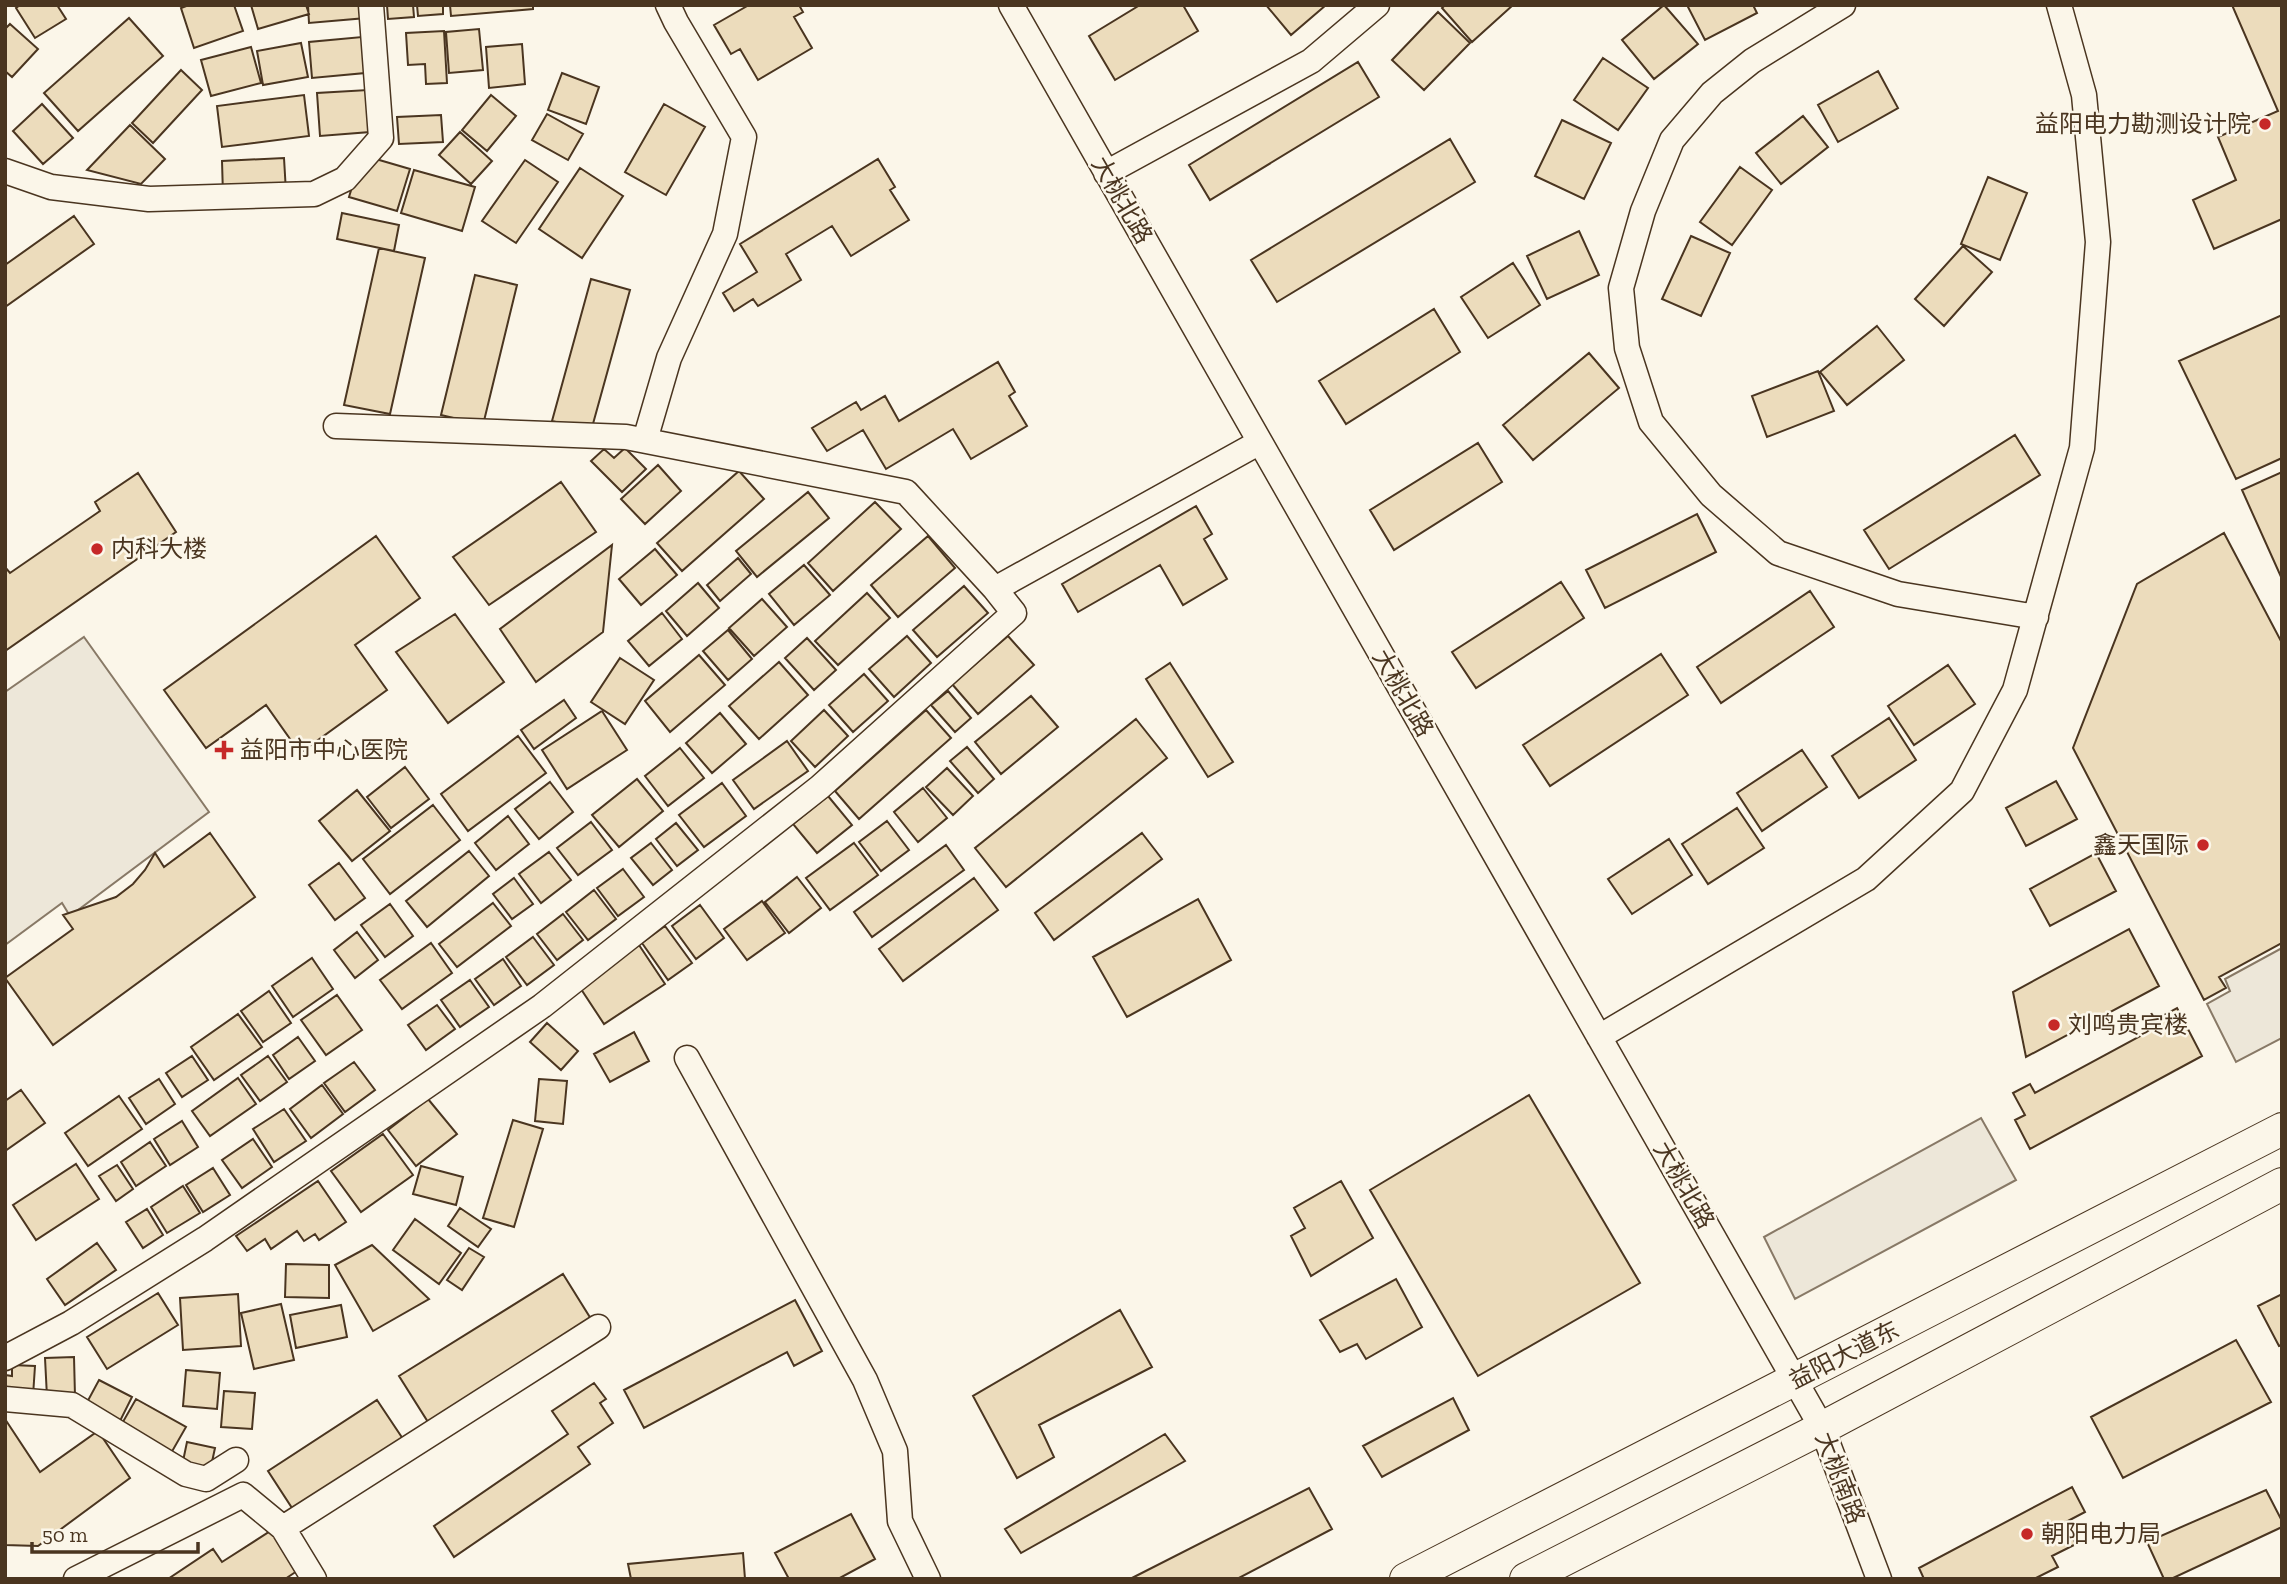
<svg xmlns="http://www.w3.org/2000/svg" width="2287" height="1584" font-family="'Zilla Slab','Noto Sans SC',serif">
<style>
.parking{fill:#ede7d9;stroke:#887966;stroke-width:2}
.building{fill:#ecdcbc;stroke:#4a3520;stroke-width:2}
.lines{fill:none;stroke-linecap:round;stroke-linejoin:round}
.minor-casing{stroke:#4a3520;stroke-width:27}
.major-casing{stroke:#4a3520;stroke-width:34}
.minor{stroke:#fbf6e9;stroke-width:24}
.major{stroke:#fbf6e9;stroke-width:32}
.poi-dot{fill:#c62828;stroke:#fbf6e9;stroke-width:2.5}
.labels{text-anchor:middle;stroke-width:5;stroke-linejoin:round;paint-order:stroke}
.poi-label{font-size:24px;fill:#4a3520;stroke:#fbf6e9;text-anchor:start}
.street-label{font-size:24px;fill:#4a3520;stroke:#fbf6e9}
</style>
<rect width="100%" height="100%" fill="#fbf6e9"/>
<!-- parking -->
<path class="parking" d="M84,637L209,812L70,916L62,903L5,945V692Z
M2282,948V1038L2236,1062L2207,1004L2230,991L2225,979Z
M1981,1118L2016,1180L1795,1299L1764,1237Z"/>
<!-- building -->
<path class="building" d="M20,5H57L66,19L35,38L16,8Z
M189,5H234L243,31L194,48L181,8Z
M251,5H306L309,14L258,29Z
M308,5H365L366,18L309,23Z
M387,5H413L414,17L388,19Z
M417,5H443V14L418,16Z
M450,5H533V9L451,16Z
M749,5H799L803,12L794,17L812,48L758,80L740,49L731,54L714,25Z
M1140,5H1183L1198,31L1115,80L1089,36Z
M1266,5H1326L1291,35Z
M1445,5H1513L1472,42L1442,8Z
M1664,5L1698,44L1654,79L1622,40Z
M1687,5H1753L1757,13L1705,40Z
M2232,5H2282V219L2214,249L2193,200L2236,180L2218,137L2278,111Z
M1438,12L1470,43L1424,90L1392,60Z
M129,18L163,56L78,131L44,93Z
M10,24L38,49L12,77L5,71V29Z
M479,29L483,70L449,73L446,32Z
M444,31L447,83L426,84L425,64L408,65L406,33Z
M362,37L365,73L312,78L309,42Z
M301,43L308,77L263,85L257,51Z
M522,44L525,84L489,88L486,47Z
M251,47L261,83L211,96L201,60Z
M1603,58L1648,88L1618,130L1574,100Z
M1358,62L1379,97L1210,200L1189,165Z
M181,70L202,90L153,143L132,123Z
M1878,71L1898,108L1838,142L1818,105Z
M562,73L599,87L586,124L548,110Z
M368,90L370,132L320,136L317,93Z
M304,95L309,136L222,147L217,106Z
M491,95L516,116L487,151L462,130Z
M42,104L73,138L43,164L13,131Z
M664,104L705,127L666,195L625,172Z
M547,114L583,134L568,160L532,140Z
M441,115L443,142L399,144L397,117Z
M1803,116L1828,147L1781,184L1756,153Z
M1562,120L1611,143L1584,199L1535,176Z
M130,125L165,159L141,184L87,170Z
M460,132L492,161L471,184L439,155Z
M1450,139L1475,182L1277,302L1251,260Z
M369,157L410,169L397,211L349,197L356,174Z
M284,158L286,192L223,195L222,161Z
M878,159L895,187L890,190L909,220L851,256L832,226L786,254L801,280L758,306L753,299L734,311L723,293L757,272L740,244Z
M525,160L558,182L516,243L482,221Z
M1740,167L1772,190L1732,245L1700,222Z
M580,168L623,196L582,258L539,229Z
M414,170L475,187L462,231L401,213Z
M1988,177L2027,193L2000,260L1961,244Z
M342,213L399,225L394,251L337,239Z
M74,216L94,244L5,307V265Z
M1579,231L1599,275L1547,299L1527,256Z
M1691,236L1730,253L1701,316L1662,299Z
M1963,246L1992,272L1944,326L1915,299Z
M379,248L425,258L390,414L344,405Z
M1513,263L1540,305L1488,338L1461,297Z
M475,275L517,285L483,425L441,415Z
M591,279L630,290L591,431L552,421Z
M1434,309L1460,352L1346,424L1319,381Z
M2282,315V458L2236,479L2179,361Z
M1877,326L1904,360L1847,405L1820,372Z
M1589,353L1619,388L1533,460L1503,425Z
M998,362L1015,392L1009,396L1027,426L971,459L953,429L886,469L863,430L827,451L812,428L856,402L861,410L885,396L899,421Z
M1818,371L1834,411L1767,437L1752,396Z
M2015,435L2040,475L1889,569L1864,530Z
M1478,443L1502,482L1394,550L1370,510Z
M625,448L646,469L622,492L591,461L604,449L614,458Z
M658,465L681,491L645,524L621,499Z
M739,471L764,499L682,571L657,543Z
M2282,472V579L2242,490Z
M138,473L176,532L5,651V567L10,573L100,511L95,502Z
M561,482L596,532L489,605L453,557Z
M808,492L829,518L757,577L736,551Z
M875,502L901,529L833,591L808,563Z
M1196,506L1212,534L1204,539L1227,579L1183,605L1160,565L1078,612L1062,584Z
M1697,514L1716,552L1605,608L1586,570Z
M2224,533L2282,643V943L2219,977L2226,988L2204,1000L2073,748L2137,584Z
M376,536L420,598L355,645L387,690L300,753L266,705L206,748L164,690Z
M928,536L955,568L898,617L871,585Z
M612,545L603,632L536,682L500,629Z
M655,549L677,575L641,605L619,579Z
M738,558L751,574L720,601L707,585Z
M804,565L830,595L794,625L769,594Z
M1561,582L1584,618L1476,688L1452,652Z
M698,583L719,608L687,636L666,611Z
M964,586L988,613L937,657L913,630Z
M1810,591L1834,627L1721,703L1697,667Z
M867,593L890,618L838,665L815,641Z
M762,599L787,627L754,656L729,628Z
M662,613L682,639L649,666L628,641Z
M455,614L504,682L448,723L396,652Z
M728,630L752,659L728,680L703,651Z
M907,636L931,663L894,697L869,669Z
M1008,636L1034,665L978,714L952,684Z
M807,638L836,670L814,690L785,658Z
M1661,654L1688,695L1550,786L1523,745Z
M699,655L725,685L670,732L645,701Z
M620,658L654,680L625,724L591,702Z
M779,662L808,695L759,739L729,706Z
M1170,663L1233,762L1208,777L1146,679Z
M1948,665L1975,704L1914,745L1888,706Z
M864,674L888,701L853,732L829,705Z
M948,691L971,718L955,732L931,705Z
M1031,696L1058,727L1001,774L975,742Z
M564,700L576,718L534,749L521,730Z
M824,710L848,736L815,767L791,741Z
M926,710L951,738L859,819L835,791Z
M602,711L627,750L567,789L542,750Z
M720,713L746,744L712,773L686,743Z
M1889,718L1916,760L1859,798L1832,756Z
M1136,719L1167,758L1006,887L975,848Z
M518,736L546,773L468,831L441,794Z
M787,741L808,771L754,809L733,780Z
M967,747L994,779L978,793L950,761Z
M680,748L704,778L668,806L645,776Z
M1802,750L1827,787L1762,831L1737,793Z
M405,767L429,799L391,828L367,797Z
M947,768L973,796L953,815L926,787Z
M637,779L663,811L619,847L592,815Z
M2056,781L2077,819L2026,846L2006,808Z
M550,782L573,812L539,839L515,809Z
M722,783L746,816L704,847L679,815Z
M923,788L947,818L918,842L894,812Z
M357,790L390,831L352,861L319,821Z
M828,796L852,825L817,853L793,824Z
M433,805L460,840L390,894L363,859Z
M1737,808L1764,848L1708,884L1682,844Z
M508,816L529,844L496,870L475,843Z
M887,821L909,850L881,871L859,842Z
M591,822L612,850L578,875L557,848Z
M676,823L698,850L677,866L656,839Z
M210,833L255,897L53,1045L5,978L73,929L63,915L116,897L133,884L145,870L155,853L164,867Z
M1142,833L1162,859L1054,940L1035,913Z
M1669,839L1692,875L1632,914L1608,879Z
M651,843L672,870L653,885L631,858Z
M854,843L878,875L830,910L806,878Z
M946,845L964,870L872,937L854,912Z
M469,851L489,876L427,927L406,901Z
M549,852L571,880L541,903L519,874Z
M2096,853L2116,891L2050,926L2030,889Z
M339,863L365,898L335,920L309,885Z
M623,869L644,897L618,916L597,888Z
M797,877L821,908L789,933L765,902Z
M514,878L533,904L512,919L493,894Z
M974,878L998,910L903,981L879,949Z
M594,890L616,919L588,940L566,912Z
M1198,899L1231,960L1127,1017L1093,957Z
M762,901L785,933L747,960L724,929Z
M493,903L511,926L457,967L439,944Z
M390,904L413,936L385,957L361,925Z
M700,905L724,938L696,959L672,926Z
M563,914L583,940L557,960L537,934Z
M665,926L692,963L668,980L642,943Z
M2129,929L2159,986L2026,1057L2013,992Z
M357,932L378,960L355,978L334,950Z
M533,937L554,965L527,985L506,957Z
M431,943L452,973L402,1009L380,980Z
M639,945L665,984L604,1024L579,986Z
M312,958L333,989L293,1017L272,986Z
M503,959L521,986L494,1005L475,979Z
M470,980L489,1007L460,1027L441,1000Z
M269,991L291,1023L263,1042L241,1011Z
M337,995L362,1030L326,1055L301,1020Z
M437,1005L455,1029L426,1050L408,1025Z
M2177,1008L2202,1056L2030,1149L2015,1120L2025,1115L2013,1093L2030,1084L2035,1093L2159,1026L2155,1020Z
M238,1014L262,1047L214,1080L191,1047Z
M547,1023L578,1051L561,1070L530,1042Z
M634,1032L649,1061L610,1082L594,1054Z
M298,1037L315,1061L289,1079L273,1055Z
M192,1056L208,1080L182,1097L166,1073Z
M268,1056L287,1082L260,1101L241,1075Z
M354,1062L375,1090L345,1112L324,1083Z
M238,1078L256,1104L210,1136L192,1111Z
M159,1079L175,1104L146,1124L129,1098Z
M539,1079L567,1081L563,1124L535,1121Z
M322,1085L343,1114L311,1138L290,1109Z
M21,1090L45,1123L5,1151V1101Z
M1529,1095L1640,1283L1478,1376L1370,1190Z
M119,1096L142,1129L88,1166L65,1133Z
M428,1099L457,1134L416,1166L388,1130Z
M284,1109L306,1141L274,1162L253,1129Z
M513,1120L543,1129L514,1227L483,1218Z
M182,1121L198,1147L170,1165L154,1139Z
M383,1134L413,1175L361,1212L331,1171Z
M253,1139L272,1167L242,1188L222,1160Z
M150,1142L166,1166L136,1186L121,1162Z
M76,1164L99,1199L36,1240L13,1205Z
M117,1165L133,1189L116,1201L99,1176Z
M421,1166L463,1177L456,1205L413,1194Z
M213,1168L230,1195L203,1212L186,1185Z
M318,1181L346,1222L319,1240L315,1234L304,1241L297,1231L271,1249L265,1239L247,1251L236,1236Z
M1341,1181L1373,1238L1311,1276L1291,1236L1305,1228L1294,1208Z
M183,1186L200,1213L167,1233L151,1207Z
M460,1208L491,1229L478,1247L448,1226Z
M147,1209L163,1235L143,1248L126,1222Z
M415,1219L461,1253L439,1284L393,1250Z
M97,1243L116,1270L65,1305L47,1279Z
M372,1245L429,1299L373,1331L335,1265Z
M469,1248L484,1257L462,1290L447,1280Z
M286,1264L329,1265V1298L285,1297Z
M563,1274L591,1319L428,1422L399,1376Z
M1396,1279L1422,1327L1366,1359L1357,1344L1340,1352L1320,1320Z
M158,1293L178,1325L107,1369L87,1337Z
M238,1294L241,1346L183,1350L180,1298Z
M2282,1294V1345L2279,1346L2258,1306Z
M795,1300L822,1351L794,1366L787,1352L644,1428L624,1390Z
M281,1304L294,1360L254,1369L241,1313Z
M341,1305L347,1337L296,1348L290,1315Z
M1120,1310L1152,1367L1039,1425L1054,1457L1017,1478L973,1396Z
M2236,1340L2271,1402L2123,1478L2091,1417Z
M74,1357L75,1396L47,1397L45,1358Z
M12,1365L35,1366L33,1396L5,1395V1375L12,1376Z
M186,1370L220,1373L217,1409L183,1406Z
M99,1380L132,1397L119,1423L85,1406Z
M594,1383L606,1399L600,1403L613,1423L578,1447L590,1464L454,1557L434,1526L568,1434L552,1411Z
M224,1391L255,1393L252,1429L221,1427Z
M1453,1398L1469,1430L1382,1477L1363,1446Z
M136,1399L186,1427L170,1455L120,1427Z
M377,1400L403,1439L294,1511L268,1471Z
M5,1419L40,1472L98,1431L130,1478L38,1546L5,1545Z
M1165,1434L1185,1461L1021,1553L1005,1529Z
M187,1442L215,1448L210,1471L182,1466Z
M2072,1487L2085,1512L2064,1523L2076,1544L2052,1556L2058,1567L2034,1579H1924L1919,1568Z
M1309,1488L1332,1529L1237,1579H1130Z
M2266,1490L2282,1521V1527L2171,1579H2164L2147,1542Z
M851,1514L875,1559L838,1579H789L775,1553Z
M272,1530L297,1571L285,1579H168L213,1549L222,1562Z
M743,1553L745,1579H631L628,1564Z"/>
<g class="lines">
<defs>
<path id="minor" d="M1011,5L1822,1428L1879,1579
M1843,5L1752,61L1712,93L1672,140L1643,211L1621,288L1627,348L1651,422L1711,495L1778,553L1898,594L2036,617
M5,171L51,187L149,199L314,194L345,179L381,138L371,5
M1106,173L1311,61L1377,5
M336,426L626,437L906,492L995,589L1260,442
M645,440L669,358L725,234L744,137L676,22L668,5
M1599,1037L1866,879L1962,791L2015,690L2082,448L2098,242L2084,95L2059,5
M687,1058L865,1380L895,1451L900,1521L928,1579
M5,1358L71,1323L205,1239L542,1006L820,787L1014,613L995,589
M5,1399L72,1405L186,1474L206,1479L236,1460
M283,1528L598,1327
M76,1579L243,1495L283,1528L314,1579"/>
<path id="major" d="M1406,1579L2282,1129
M1526,1579L1822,1428L2282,1184"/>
</defs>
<!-- minor casing -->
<use href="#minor" class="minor-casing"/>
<!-- major casing -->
<use href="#major" class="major-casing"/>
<!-- minor -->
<use href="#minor" class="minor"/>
<!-- major -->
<use href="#major" class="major"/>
</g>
<!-- markers -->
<g class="poi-dot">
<circle cx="2265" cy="124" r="7"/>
<circle cx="97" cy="549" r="7"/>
<path d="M220.5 739.5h7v7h7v7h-7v7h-7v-7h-7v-7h7z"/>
<circle cx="2203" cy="845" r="7"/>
<circle cx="2054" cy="1025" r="7"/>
<circle cx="2027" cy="1534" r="7"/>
</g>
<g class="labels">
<!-- poi labels -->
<g class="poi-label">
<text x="2251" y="132" text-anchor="end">益阳电力勘测设计院</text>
<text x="111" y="557">内科大楼</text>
<text x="240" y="758">益阳市中心医院</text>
<text x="2189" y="853" text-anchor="end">鑫天国际</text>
<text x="2068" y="1033">刘鸣贵宾楼</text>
<text x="2041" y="1542">朝阳电力局</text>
</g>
<!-- street labels -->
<g class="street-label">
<text transform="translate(1122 200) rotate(60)" y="8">大桃北路</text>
<text transform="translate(1403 693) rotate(60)" y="8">大桃北路</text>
<text transform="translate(1684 1185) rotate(60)" y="8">大桃北路</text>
<text transform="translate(1844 1355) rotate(-27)" y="8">益阳大道东</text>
<text transform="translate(1840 1478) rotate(69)" y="8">大桃南路</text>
</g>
</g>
<!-- border -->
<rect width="2287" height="1584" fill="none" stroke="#4a3520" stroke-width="14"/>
<!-- scale -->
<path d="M32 1542v10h166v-10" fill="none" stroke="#4a3520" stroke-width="3.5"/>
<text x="42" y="1542" font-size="21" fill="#4a3520" stroke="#fbf6e9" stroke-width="5" paint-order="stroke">50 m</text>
</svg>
